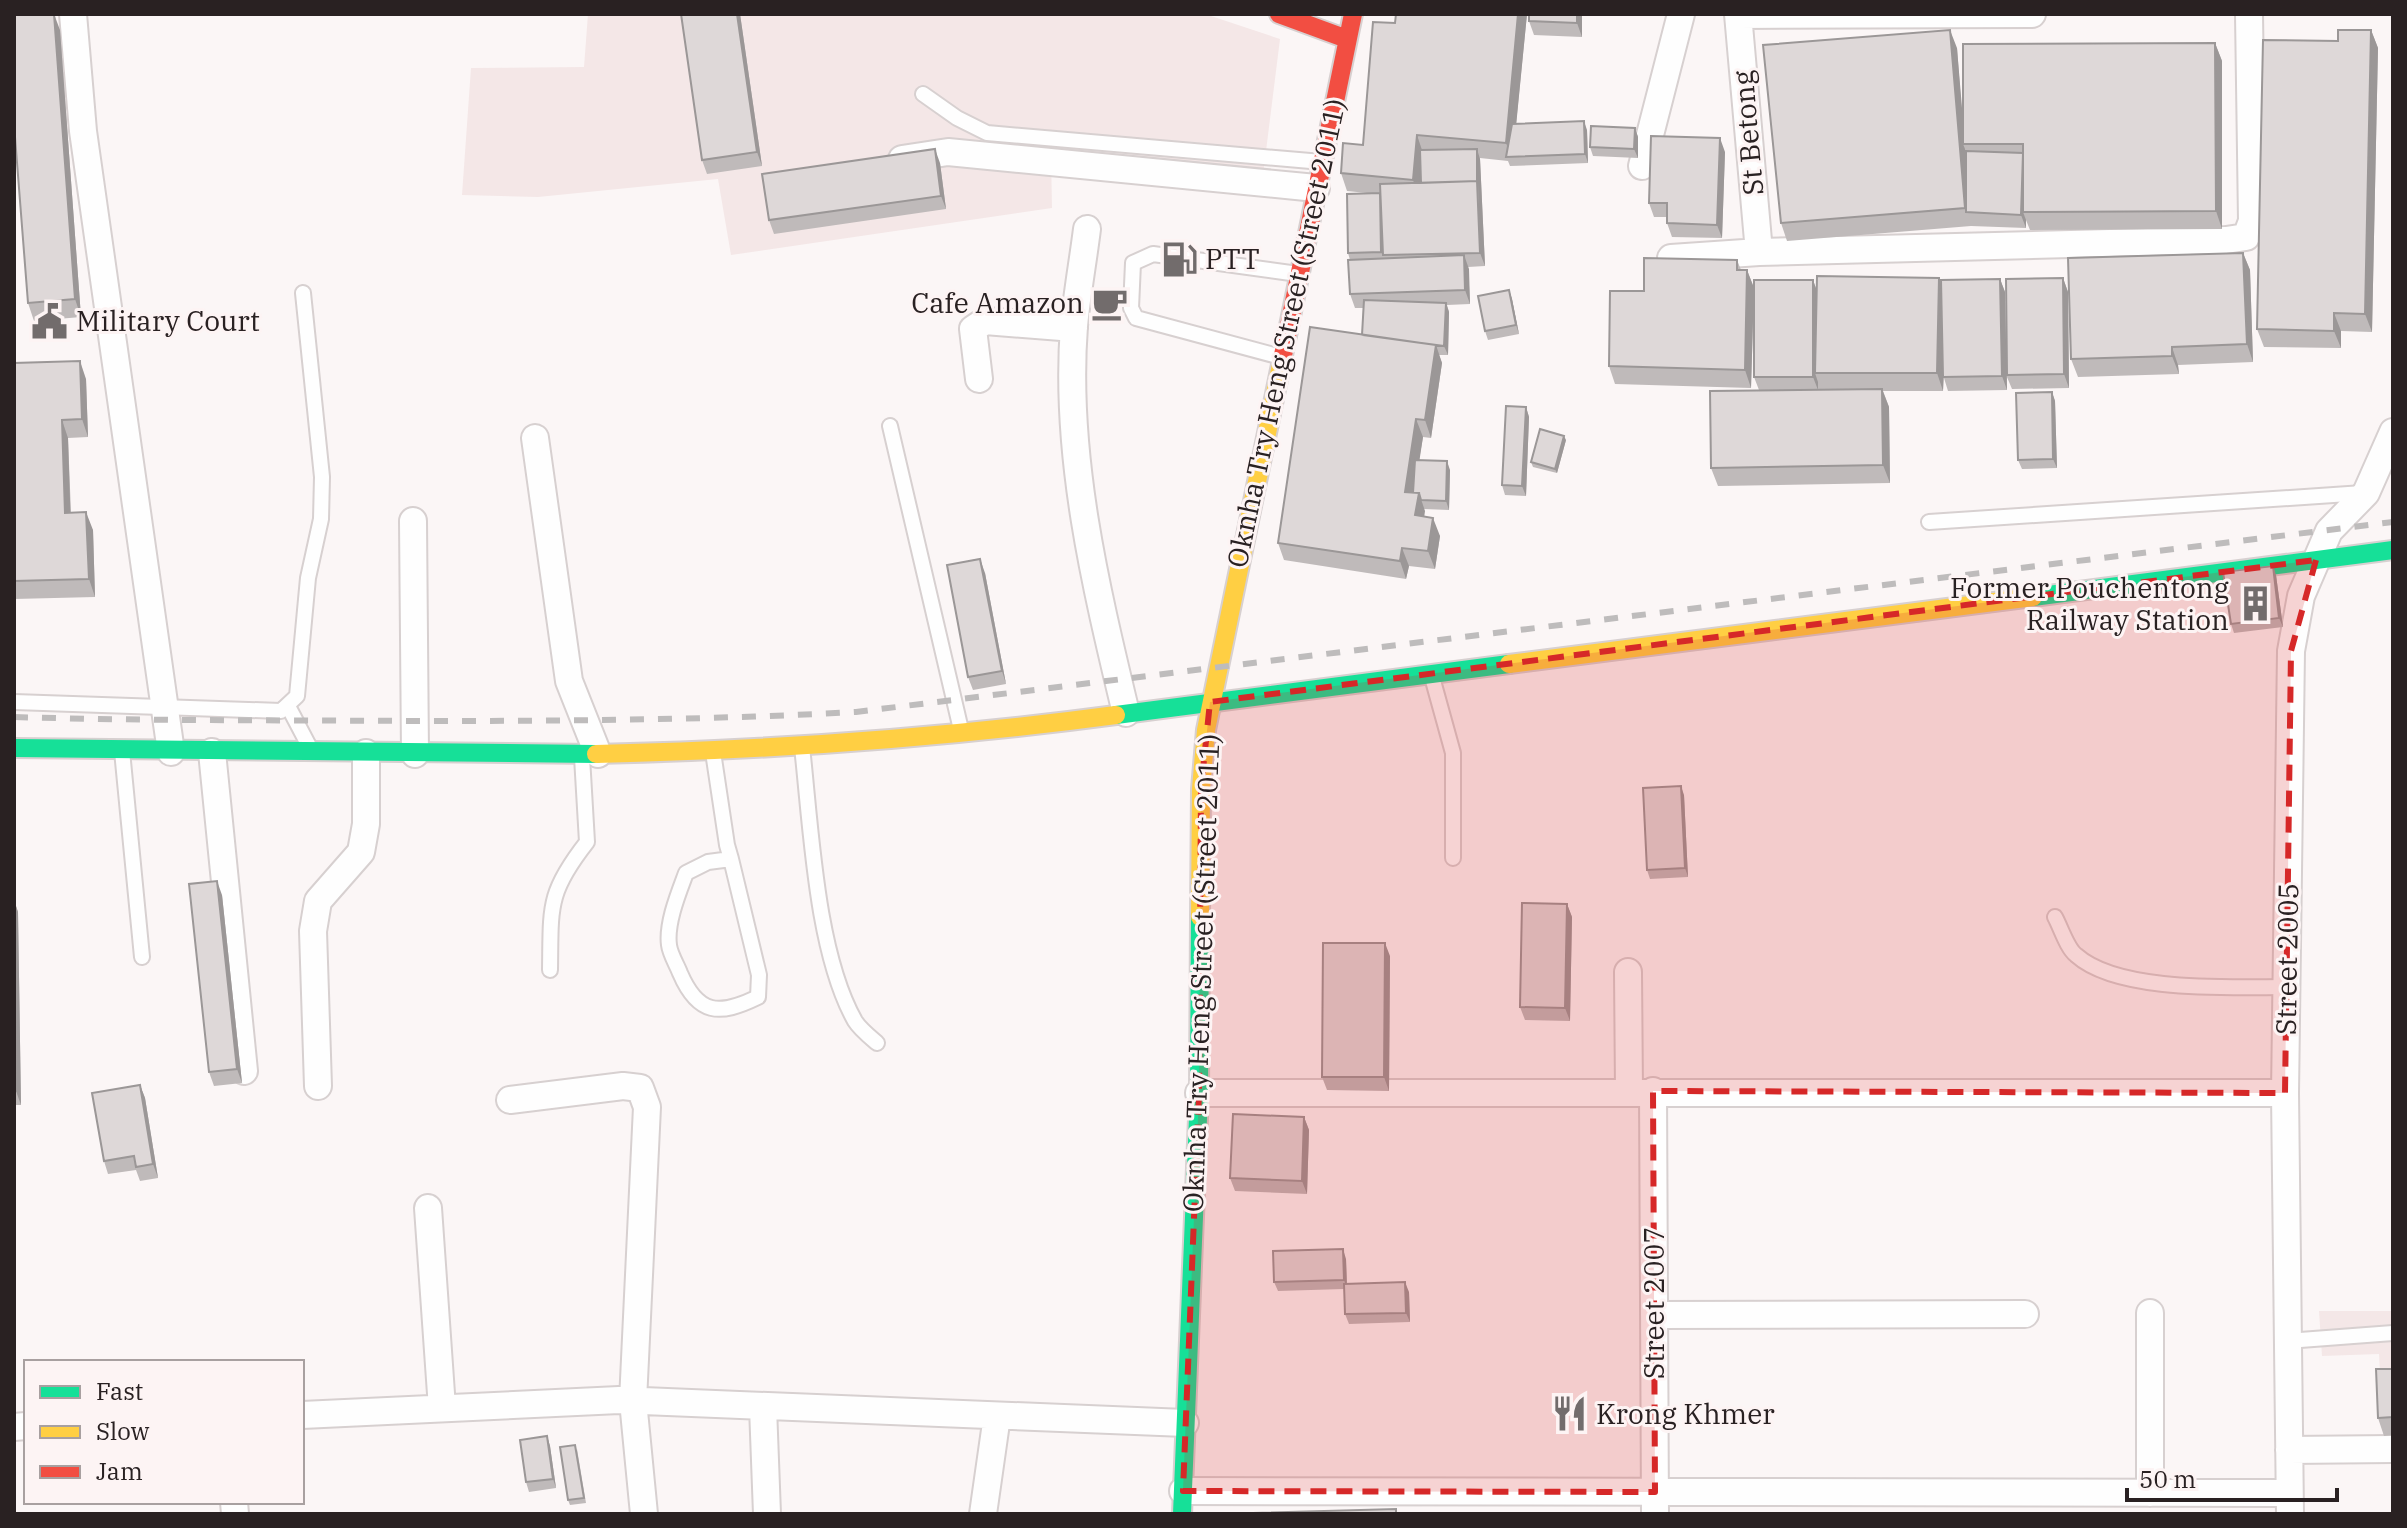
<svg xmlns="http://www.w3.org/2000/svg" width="2407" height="1528" font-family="'IBM Plex Serif',serif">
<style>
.built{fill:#f4e7e7}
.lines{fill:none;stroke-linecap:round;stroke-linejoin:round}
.lane-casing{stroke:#d7d0d0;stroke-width:18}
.street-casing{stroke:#d7d0d0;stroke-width:30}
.fast-casing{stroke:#d7d0d0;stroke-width:22}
.slow-casing{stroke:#d7d0d0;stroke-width:22}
.jam-casing{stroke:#d7d0d0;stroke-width:22}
.lane{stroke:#fefefe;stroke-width:14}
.street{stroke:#fefefe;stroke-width:26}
.fast{stroke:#16e098;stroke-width:18}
.slow{stroke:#ffcf43;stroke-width:18}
.jam{stroke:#f24e42;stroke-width:18}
.rail{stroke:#bebcbc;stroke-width:6;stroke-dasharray:14 14;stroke-linecap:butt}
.wall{fill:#bfbaba}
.shaded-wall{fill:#9b9797}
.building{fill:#ded8d8;stroke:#9b9797;stroke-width:2}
.marked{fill:#d62828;fill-opacity:0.2;stroke:#d62828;stroke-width:6;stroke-dasharray:16 10;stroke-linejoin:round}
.labels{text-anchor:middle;stroke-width:6;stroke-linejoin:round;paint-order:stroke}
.street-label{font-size:28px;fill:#292122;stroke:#fdf4f4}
.poi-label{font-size:28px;fill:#292122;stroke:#fdf4f4;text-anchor:start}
</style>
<rect width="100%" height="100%" fill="#fbf6f6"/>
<!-- built -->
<path class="built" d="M588,14H1205L1280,39L1263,175L1051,155L1052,208L731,255L718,179L538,197L462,195L471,68L584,67Z
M2319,1311H2393V1444H2384L2379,1354L2322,1356Z"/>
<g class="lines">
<defs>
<path id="lane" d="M923,94L957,118L987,133L1322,162
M1281,357L1136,318L1131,308L1133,263L1153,254L1298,274
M890,426L962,734
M1929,522L2363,493
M1432,677L1453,753V858
M14,702L281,711L297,696L308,578L321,519L322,477L303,293
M289,708L309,746
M802,747C811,827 816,952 855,1021C860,1029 870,1037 877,1043
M122,751L142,957
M713,752L727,845L731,859L759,975L758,997C719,1016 698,1015 680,973C677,965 670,954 669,945C666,923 679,892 686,873L708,862L731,859
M2055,917C2061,928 2067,948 2076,955C2118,993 2232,987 2286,987
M550,970C551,907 547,893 587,842L582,757
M2287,1341L2393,1333"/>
<path id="street" d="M73,14L83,131L171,752
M1738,14L1759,252
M1738,15L2032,14
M902,159L948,152L1316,188
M1642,166L1681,14
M1087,229C1083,261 1077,294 1074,326C1064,456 1096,588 1126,713
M1671,258L1759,252L2226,240L2246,237L2252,221L2249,14
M979,379L973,329L985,321L1074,328
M535,438L569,681L598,754
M413,521L415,754
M212,752L244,1071
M1628,972L1629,1091
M318,1086L313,931L318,901L361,852L366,824V753
M1653,1091L1655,1514
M1199,1093H2285
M510,1100L623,1086L640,1088L647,1107L633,1401L644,1514
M428,1208L442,1408
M1654,1315L2025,1314
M763,1407L767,1514
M302,1415L619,1400L1185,1423
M14,1427L26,1426
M2289,1450L2393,1449
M1183,1491L2289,1493
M2150,1493V1313
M234,1502L235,1514
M983,1514L997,1416
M2290,1514L2285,1093L2291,651L2301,596L2329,531L2366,493L2393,432"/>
<path id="fast" d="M2033,597L2393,550
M1116,715L1509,664
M14,748L596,754
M1182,1514L1199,1093L1200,917"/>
<path id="slow" d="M1509,664L2033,597
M596,754C771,750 943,738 1116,715
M1200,917L1201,789L1206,730L1282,360"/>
<path id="jam" d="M1279,14L1347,39
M1282,360L1353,14"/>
</defs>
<!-- lane casing -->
<use href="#lane" class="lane-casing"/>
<!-- street casing -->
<use href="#street" class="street-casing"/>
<!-- fast casing -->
<use href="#fast" class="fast-casing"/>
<!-- slow casing -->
<use href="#slow" class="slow-casing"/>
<!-- jam casing -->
<use href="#jam" class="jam-casing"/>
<!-- lane -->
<use href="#lane" class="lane"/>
<!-- street -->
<use href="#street" class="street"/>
<!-- fast -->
<use href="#fast" class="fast"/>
<!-- slow -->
<use href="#slow" class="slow"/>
<!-- jam -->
<use href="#jam" class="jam"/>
<!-- rail -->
<path class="rail" d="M14,717C147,721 281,720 414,721C562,721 709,720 856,712L2393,522"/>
</g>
<!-- wall -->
<path class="wall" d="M740,14L762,166L707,174L702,160Z
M1527,14L1516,124L1587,130L1588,163L1510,166L1508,161L1480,158L1485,266L1468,267L1470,304L1447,305L1449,312L1448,355H1439L1442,363L1431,438L1423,437L1419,460L1450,470L1449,510L1424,509V517L1440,536L1435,569L1409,566L1406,579L1284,560L1278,543L1362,335L1363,308H1355L1350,294V260L1348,253L1367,193L1347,191L1341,173L1363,145L1395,23Z
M1529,14H1582V37L1534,35L1529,21Z
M14,15L60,30L81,317L34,321L28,303L17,155H14Z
M2371,30L2378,48L2372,332L2341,331V348L2264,347L2257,329L2338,41Z
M2215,43L2222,61V229L2030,230L2026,220V228L1971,226L1787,241L1781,223L1957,48L1963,129Z
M1635,128L1638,137V158L1593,156L1590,147Z
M1725,152L1722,238L1672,237L1667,223V217H1654L1649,203Z
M940,163L946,209L774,234L769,220Z
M2243,253L2250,270L2253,362L2178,365L2179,374L2078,377L2071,359Z
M1737,260L1741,270H1747L1754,288L1751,388L1615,384L1609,366L1644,291Z
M2063,278L2068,292L2069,388L2012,389L2007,377V390L1948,391L1944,378L1943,391H1883L1889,407L1890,483L1718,486L1711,468L1759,390L1754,377L1813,280L1817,291L1941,284L2000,279L2005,292L2006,338Z
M1509,290L1512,299L1519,334L1488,340L1485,331Z
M14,363L86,379L88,437L68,438L71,513L93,530L95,597L14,599Z
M2052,392L2055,401L2057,468L2022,469L2018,460Z
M1526,407L1529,417L1526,496L1505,495L1502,485Z
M1566,440L1557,473L1533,467L1531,462Z
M985,573L1006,684L973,690L968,677Z
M2276,575L2283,627L2234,633L2231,624Z
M1684,795L1688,877L1650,879L1647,870Z
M222,895L242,1083L214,1086L209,1072Z
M14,900L18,912L21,1105H14Z
M1567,904L1572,917L1570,1021L1525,1020L1520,1007Z
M1390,956L1389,1091L1327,1090L1322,1077Z
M140,1085L145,1098L158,1178L140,1181L136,1170L108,1174L104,1161Z
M1304,1117L1309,1130L1307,1194L1235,1191L1230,1178Z
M1346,1259L1347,1284L1409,1292L1410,1322L1349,1324L1345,1314L1344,1289L1278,1291L1274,1282Z
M2393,1369V1435L2384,1436L2378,1418Z
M547,1436L550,1446L556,1488L529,1492L526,1482Z
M577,1449L586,1503L570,1505L568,1500Z"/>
<!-- shaded-wall -->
<path class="shaded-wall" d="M54,14L60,30L81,317L75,299Z
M737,14H740L762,166L757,152Z
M1518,14H1527L1513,157H1511L1506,143Z
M1577,14H1582V37L1577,23Z
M1950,30L1957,48L1965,144H1963L1965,149L1970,213L1966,212L1965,208Z
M2371,30L2378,48L2372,332L2365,314Z
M2215,43L2222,61V229L2216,211Z
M1584,121L1587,130L1588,163L1585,154Z
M1635,128L1638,137V158L1634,149Z
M1417,135L1423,153L1419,198L1413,180Z
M1720,138L1725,152L1722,238L1717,225Z
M935,149L940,163L946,209L941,196Z
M1477,149L1480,159L1485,266L1480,253Z
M2024,153L2023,212L2026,220V228L2021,215Z
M2243,253L2250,270L2253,362L2247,344Z
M1464,255L1469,269L1470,304L1465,290Z
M1747,270L1754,288L1751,388L1745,370Z
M1939,278L1945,296L1943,391L1937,373Z
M2063,278L2068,292L2069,388L2064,374Z
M2000,279L2005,292L2007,390L2002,376Z
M1813,280L1818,294L1815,373L1818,382V390L1813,377Z
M1509,290L1512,299L1519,334L1516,325Z
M1446,303L1449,312L1448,355L1444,346Z
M2334,313L2341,331V348L2334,331Z
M1436,345L1442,363L1431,438L1425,420Z
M2172,347L2178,365L2179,374L2172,356Z
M80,361L86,379L88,437L82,419Z
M1882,389L1889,407L1890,483L1883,465Z
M2052,392L2055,401L2057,468L2053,459Z
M1526,407L1529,417L1526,496L1522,486Z
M1416,419L1423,437L1412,509L1405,492Z
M62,420L68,438L71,531L65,513Z
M1564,436L1566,440L1557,473L1555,469Z
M1447,461L1450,470L1449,510L1446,501Z
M1419,493L1425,511L1422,533L1415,515Z
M86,512L93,530L95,597L89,579Z
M1433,518L1440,536L1435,569L1428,551Z
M1402,548L1409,566L1406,579L1400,561Z
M980,559L985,573L1006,684L1002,671Z
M2273,566L2276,575L2283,627L2279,618Z
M1681,786L1684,795L1688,877L1685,868Z
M217,881L222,895L242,1083L237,1069Z
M14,900L18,912L21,1105L16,1091Z
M1567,904L1572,917L1570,1021L1565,1008Z
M1385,943L1390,956L1389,1091L1384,1077Z
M140,1085L145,1098L158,1178L153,1164Z
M1304,1117L1309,1130L1307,1194L1302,1181Z
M1343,1249L1346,1259L1347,1289L1344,1280Z
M1405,1282L1409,1292L1410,1322L1406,1313Z
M547,1436L550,1446L556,1488L553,1479Z"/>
<!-- building -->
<path class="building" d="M32,14H54L75,299L28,303L15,137H14V15Z
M681,14H737L757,152L702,160Z
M1396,14H1518L1506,143L1417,135L1413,180L1341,173L1343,143L1363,145L1373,22L1395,23Z
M1529,14H1577V23L1529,21Z
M1950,30L1965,208L1781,223L1763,45Z
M2338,30H2371L2365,314L2334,313V331L2257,329L2263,40L2338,41Z
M2215,43L2216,211L2023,212V144H1963V44Z
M1584,121L1585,154L1506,157L1512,124Z
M1591,126L1635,128L1634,149L1590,147Z
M1651,136L1720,138L1717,225L1667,223V203H1649Z
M935,149L941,196L769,220L762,174Z
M1477,149V181L1421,183L1420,150Z
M1966,151L2023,153L2021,215L1966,212Z
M1477,181L1480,253L1383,255L1380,184Z
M1380,193L1381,252L1348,253L1347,194Z
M2243,253L2247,344L2172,347V356L2071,359L2068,258Z
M1464,255L1465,290L1350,294L1348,260Z
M1644,258L1737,260V270H1747L1745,370L1609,366L1610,291H1644Z
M1817,276L1939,278L1937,373H1815Z
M2063,278L2064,374L2007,375L2006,279Z
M2000,279L2002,376L1943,377L1941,280Z
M1754,280H1813V377H1754Z
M1509,290L1516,325L1485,331L1478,296Z
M1364,300L1446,303L1444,346L1362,335Z
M1310,327L1436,345L1425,420L1416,419L1405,492L1419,493L1415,515L1433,518L1428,551L1402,548L1400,561L1278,543Z
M80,361L82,419L62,420L65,513L86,512L89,579L14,581V363Z
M1882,389L1883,465L1711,468L1710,391Z
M2052,392L2053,459L2018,460L2016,393Z
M1506,406L1526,407L1522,486L1502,485Z
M1540,429L1564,436L1555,469L1531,462Z
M1415,460L1447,461L1446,501L1421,500L1419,493H1413Z
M980,559L1002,671L968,677L947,565Z
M2273,566L2279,618L2231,624L2223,572Z
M1681,786L1685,868L1647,870L1643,788Z
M217,881L237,1069L209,1072L189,884Z
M1522,903L1567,904L1565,1008L1520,1007Z
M1323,943H1385L1384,1077H1322Z
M14,952L16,1091H14Z
M140,1085L153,1164L136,1167L134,1156L104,1161L92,1093Z
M1233,1114L1304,1117L1302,1181L1230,1178Z
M1343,1249L1344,1280L1274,1282L1273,1251Z
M1405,1282L1406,1313L1345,1314L1344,1284Z
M2376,1369H2393V1417L2378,1418Z
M547,1436L553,1479L526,1482L520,1440Z
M575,1445L584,1498L568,1500L560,1447Z
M1396,1509V1514H1214Z"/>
<!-- marked area -->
<path class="marked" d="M2316,560L2291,651L2285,1093L1653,1091L1655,1492L1183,1491L1199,1093L1201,789L1210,702Z"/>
<!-- icons -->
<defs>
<symbol id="fuel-bare" viewBox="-9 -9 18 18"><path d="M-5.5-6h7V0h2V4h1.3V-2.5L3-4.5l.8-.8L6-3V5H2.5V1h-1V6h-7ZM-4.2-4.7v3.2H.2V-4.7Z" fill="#726c6c" stroke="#fdf4f4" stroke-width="2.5" paint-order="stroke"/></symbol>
<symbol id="cafe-bare" viewBox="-9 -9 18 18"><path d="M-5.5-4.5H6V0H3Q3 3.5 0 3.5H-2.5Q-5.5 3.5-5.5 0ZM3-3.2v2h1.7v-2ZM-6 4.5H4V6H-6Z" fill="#726c6c" stroke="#fdf4f4" stroke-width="2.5" paint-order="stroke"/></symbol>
<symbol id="civic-bare" viewBox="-9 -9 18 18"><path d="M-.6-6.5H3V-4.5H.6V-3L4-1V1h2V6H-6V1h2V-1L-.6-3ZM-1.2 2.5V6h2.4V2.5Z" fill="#726c6c" stroke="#fdf4f4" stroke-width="2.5" paint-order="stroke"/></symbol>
<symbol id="building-bare" viewBox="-9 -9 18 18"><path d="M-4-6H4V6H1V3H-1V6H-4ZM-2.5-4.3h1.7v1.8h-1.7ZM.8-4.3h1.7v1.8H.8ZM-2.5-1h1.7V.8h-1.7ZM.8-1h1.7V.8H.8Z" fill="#726c6c" stroke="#fdf4f4" stroke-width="2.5" paint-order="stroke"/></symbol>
<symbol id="restaurant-bare" viewBox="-9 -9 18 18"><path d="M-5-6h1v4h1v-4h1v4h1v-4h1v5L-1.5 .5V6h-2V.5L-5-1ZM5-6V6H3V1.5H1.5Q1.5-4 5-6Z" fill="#726c6c" stroke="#fdf4f4" stroke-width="2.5" paint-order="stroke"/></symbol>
</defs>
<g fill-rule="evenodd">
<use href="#fuel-bare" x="1154" y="234" width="51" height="51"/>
<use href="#cafe-bare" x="1084" y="278" width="51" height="51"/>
<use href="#civic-bare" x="24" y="296" width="51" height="51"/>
<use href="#building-bare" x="2230" y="578" width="51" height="51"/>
<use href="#restaurant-bare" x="1544" y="1388" width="51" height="51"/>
</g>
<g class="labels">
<!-- street labels -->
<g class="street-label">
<text transform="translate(1748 133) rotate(-95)" y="10">St Betong</text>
<text transform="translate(1286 333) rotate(-78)" y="10">Oknha Try Heng Street (Street 2011)</text>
<text transform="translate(2287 959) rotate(-89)" y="10">Street 2005</text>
<text transform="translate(1201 973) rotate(-88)" y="10">Oknha Try Heng Street (Street 2011)</text>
<text transform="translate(1654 1303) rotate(-90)" y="10">Street 2007</text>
</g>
<!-- poi labels -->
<g class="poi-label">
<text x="1205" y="269">PTT</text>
<text x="1084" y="313" text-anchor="end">Cafe Amazon</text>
<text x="76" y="331">Military Court</text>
<text x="2229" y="598" text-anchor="end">Former Pouchentong<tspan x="2229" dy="32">Railway Station</tspan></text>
<text x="1596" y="1424">Krong Khmer</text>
</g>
</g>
<!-- border -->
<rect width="2407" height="1528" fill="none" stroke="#292122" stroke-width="32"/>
<!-- legend -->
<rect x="24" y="1360" width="280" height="144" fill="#fdf4f4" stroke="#a8a0a0" stroke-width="2"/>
<rect x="40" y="1386" width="40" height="12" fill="#16e098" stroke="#a8a0a0" stroke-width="2"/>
<text x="96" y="1400" font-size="24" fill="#292122">Fast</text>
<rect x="40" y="1426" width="40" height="12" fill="#ffcf43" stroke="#a8a0a0" stroke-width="2"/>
<text x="96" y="1440" font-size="24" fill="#292122">Slow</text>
<rect x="40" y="1466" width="40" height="12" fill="#f24e42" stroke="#a8a0a0" stroke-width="2"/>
<text x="96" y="1480" font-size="24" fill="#292122">Jam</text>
<!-- scale -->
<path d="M2127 1488v12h210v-12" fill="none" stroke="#292122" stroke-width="4"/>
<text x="2139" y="1488" font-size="24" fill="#292122" stroke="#fdf4f4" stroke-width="6" paint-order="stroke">50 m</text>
</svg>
